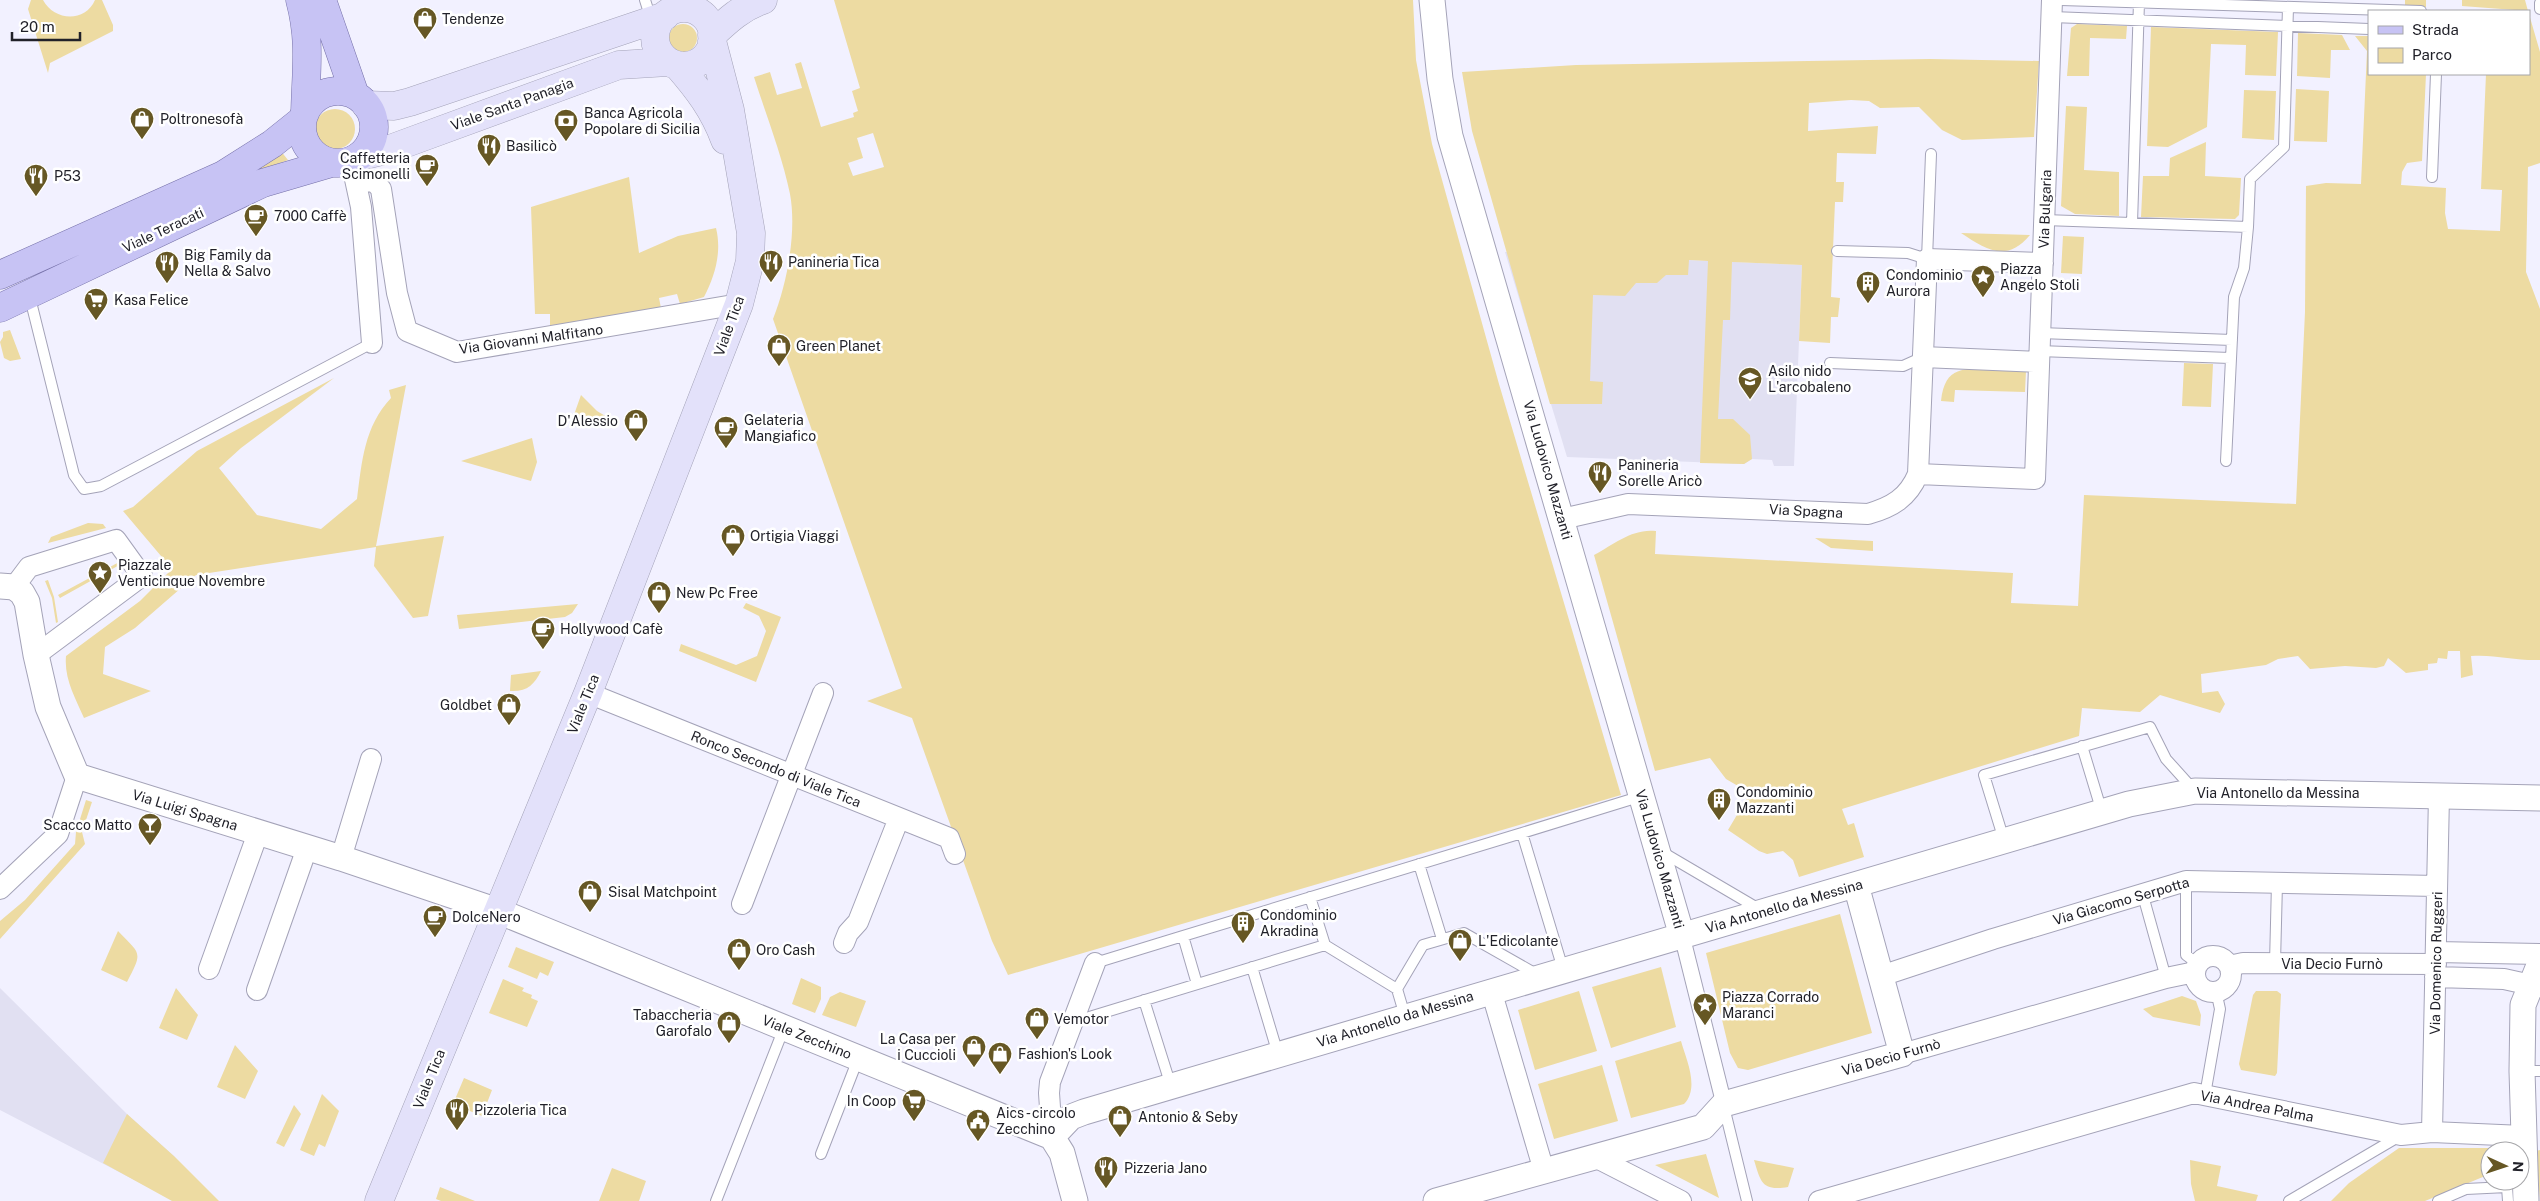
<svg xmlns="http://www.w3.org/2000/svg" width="2540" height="1201" font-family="'Public Sans',sans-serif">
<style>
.built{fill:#e1e0f2}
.green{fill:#eddba2;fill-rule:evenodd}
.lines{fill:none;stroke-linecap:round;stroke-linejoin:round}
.service-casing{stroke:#a4a3b8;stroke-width:12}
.pedestrian-casing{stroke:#a4a3b8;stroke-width:17}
.minor-casing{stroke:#a4a3b8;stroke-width:22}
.tertiary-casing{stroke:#a4a3b8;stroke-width:27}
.secondary-casing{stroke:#a4a3b8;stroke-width:29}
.primary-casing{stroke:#7570a8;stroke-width:29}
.service{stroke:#fff;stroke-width:10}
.pedestrian{stroke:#fff;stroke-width:15}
.minor{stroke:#fff;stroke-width:20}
.tertiary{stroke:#fff;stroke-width:25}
.secondary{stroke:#e3e1fa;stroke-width:28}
.primary{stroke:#c7c3f4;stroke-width:28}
.labels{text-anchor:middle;stroke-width:5;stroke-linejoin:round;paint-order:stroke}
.poi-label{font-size:14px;fill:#212129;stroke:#fff;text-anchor:start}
.street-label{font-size:14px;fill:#212129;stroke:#fff}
</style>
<rect width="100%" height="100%" fill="#f2f1ff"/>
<!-- built -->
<path class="built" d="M1505,252L1802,265L1794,466H1774L1772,460L1752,459L1744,464L1567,457Z
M0,988L127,1114L175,1157L146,1186L0,1110Z"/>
<!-- green -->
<path class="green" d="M31,0H43C54,21 85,23 95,0H102L113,25V31L50,63L48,73L28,9Z
M834,0H1413L1416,60L1432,144L1499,384L1621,795L1008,975L992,941L912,718L867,701L902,688L773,319C787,284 797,232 790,194C782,155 766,115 754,77L770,72L777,95L802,88L795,64L801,62L821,127L854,117L853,113L858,111L852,91L860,88ZM873,133L884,167L853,176L848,163L863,158L857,138Z
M2405,0H2426V7L2405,6Z
M2462,0H2525L2528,11L2462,6Z
M2529,14L2540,52V163L2528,167L2526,272L2540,309V660C2516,661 2494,654 2471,656L2473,675L2461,678L2460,651H2448L2447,659L2438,658L2437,663L2428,664V670L2406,673L2388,658L2384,666L2376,668L2345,666L2310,669L2298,656L2278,659L2266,665L2201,674L2202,693L2218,691L2225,704L2220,713L2160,695L2140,712L2082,708L2079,736L1842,809L1848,825L1854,823L1864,857L1799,877L1793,860L1783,851L1767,854L1759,851L1728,830L1750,793L1726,779L1710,758L1655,771L1594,555C1614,544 1633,528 1656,531L1655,554L2013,573L2011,603L2078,606L2084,495L2296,504L2305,312L2306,186L2326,183L2361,184L2367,51L2355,36H2369V74H2426L2422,161L2407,163L2402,172L2401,185L2446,188L2445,213L2448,229L2500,231L2502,190L2481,189L2486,74H2529Z
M669 38a14 14 0 1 1 28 0a14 14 0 1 1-28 0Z
M2077,24L2127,26L2126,39L2090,38L2089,76H2067L2071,28Z
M2151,27L2278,32L2276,76L2245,75L2246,45L2211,44L2207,127L2168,147L2147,146Z
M2298,33L2342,35L2350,50H2331L2330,78L2297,76Z
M1930,59L2039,61L2034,137L1962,140L1942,130L1919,107L1880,108L1869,101L1851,100L1809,103L1808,131L1878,126L1876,154L1837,153L1836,182H1844L1843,202H1835L1831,297L1840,298L1838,317H1831L1830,343L1799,341L1802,265L1732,262L1730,320H1723L1718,419H1733L1750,435L1752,459L1744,464L1700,463L1708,261L1689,260L1688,275H1666L1657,283H1636L1625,296L1593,295L1590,381L1603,382L1602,404H1550L1472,131L1462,72L1576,65Z
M2296,89L2329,91L2327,142L2294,141Z
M2244,90L2276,91L2274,140L2242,138Z
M2066,106L2087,107L2084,170L2119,172V216L2075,214L2061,206Z
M315 129a20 20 0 1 1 40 0a20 20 0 1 1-40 0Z
M2206,142L2205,176L2241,178L2239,215L2235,219L2141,217L2143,176H2169L2170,158Z
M280,150L288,160L245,176Z
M629,177L639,253L678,236L716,228C722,252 715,276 704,297L680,304L677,294L659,298L661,308L614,322L550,325V314H535L531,207Z
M1961,233L2030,235C2007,263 1986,250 1961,233Z
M2063,236L2084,237L2082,274L2061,273Z
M10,330L21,359L10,361L4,358L0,342L3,337V332Z
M2184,363L2213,364L2211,407L2182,406Z
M1994,368L2026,371L2025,392L1955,390L1954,402L1941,401C1945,365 1964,369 1994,368Z
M334,378L241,448L219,468L257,515L321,529L357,499C362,461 364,427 391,398L389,390L406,385L376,546L444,536L428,616L413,618L374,566L376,547L196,575L135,628L105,647L103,674L151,691L84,718C75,697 64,679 66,656L140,601L172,569L123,511L133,507L197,451Z
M581,395L597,411L607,417L570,426Z
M532,438L537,462L531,481L461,461Z
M88,523L103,524L106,528L48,543L51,537Z
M1815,538L1873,541V551L1831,548Z
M121,561L123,563L60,598L58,595Z
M48,580L54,597L58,622L56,623L52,598L45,581Z
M746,603L781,617L756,682L679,651L681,644L736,665L757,656L766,631L759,616L743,608Z
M578,604L572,613L565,617L459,629L457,615Z
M541,671C534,685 527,692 510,691L511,675Z
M86,800L92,802L82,832L85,844L0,939V921L25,900L75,844L76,832Z
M1840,914L1872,1033L1748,1070L1738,1068L1730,1053L1706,953Z
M118,931C141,955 143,951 127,982L101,970Z
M516,947L554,962L548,976L540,972L537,979L508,967Z
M1661,967L1676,1027L1611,1048L1592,987Z
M801,978L821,987V999L815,1013L792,1004Z
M503,979L524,988L522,991L532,995L531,998L538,1001L527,1027L489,1013Z
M176,988L198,1015L187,1040L159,1028Z
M1579,991L1597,1051L1535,1070L1518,1010Z
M2256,991H2277L2281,994L2277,1073L2275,1076L2241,1070L2239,1064L2253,995Z
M840,992L866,1001L856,1027L822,1015L830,997Z
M2182,996L2196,1001L2201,1015L2200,1026L2153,1017L2143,1009Z
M1681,1041C1686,1059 1700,1088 1684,1104L1631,1118L1615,1061Z
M235,1045L258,1071L245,1099L217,1087Z
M1602,1065L1618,1121L1554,1139L1538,1084Z
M464,1078L492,1090L482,1116L453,1104Z
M322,1094L339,1111L325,1147L319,1144L314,1156L300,1150Z
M294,1105L301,1114L284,1147L276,1143Z
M127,1114L175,1157L219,1201H172L103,1163Z
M2399,1148H2507L2509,1151H2490V1174L2425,1201H2331L2349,1183Z
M2540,1150V1201L2536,1151Z
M1706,1154L1719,1198L1655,1165Z
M1754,1160L1794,1168L1788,1187C1762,1191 1761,1183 1754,1160Z
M2190,1160L2221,1166L2217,1186L2258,1195L2256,1201H2195L2191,1184Z
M612,1168L646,1181L639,1201H599Z
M440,1187L475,1201H441L436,1199Z"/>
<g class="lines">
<defs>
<path id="service" d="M645,0L651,19
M2061,0L2421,11
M2540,3V9
M2052,17L2369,29
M2432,177L2436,74
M2044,220L2248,227L2250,179L2284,147L2288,7
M2132,223L2139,2
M1837,251L1908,253L1927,259L1931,154
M29,294L74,475L84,489L101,486L372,343
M2040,333L2232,340
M2039,351L2230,358
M1830,363L1903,366L1923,357
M2226,461L2234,297L2244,268L2248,227
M2082,746L2102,812
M1522,833L1642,796
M2004,840L1984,775L2150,727L2166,759L2193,789
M1662,852L1759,909
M1419,864L1442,939
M2186,881V955L2198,964
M2142,892L2166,978
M1310,897L1325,945
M1095,963L1183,936
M2275,963L2277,883
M1252,967L1278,1054
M1197,984L1183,936L1522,833L1563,969
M1397,989L1423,945L1464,933L1538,975
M1144,1000L1171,1086
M1073,1022L1325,945L1397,989L1405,1016
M2523,1071H2540
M2205,1095L2220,1009L2216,991
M1724,1107L1747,1201
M821,1154L858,1059
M716,1201L784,1028
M2289,1201L2398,1137
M2438,1201L2466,1189L2507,1187L2508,1201"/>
<path id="pedestrian" d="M1682,936L1724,1104"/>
<path id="minor" d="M682,0V8
M353,170L361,207L372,343
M358,182L374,181L381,189L397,293L407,331L457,352L739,304
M1923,357L2039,362
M1918,474L2035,479L2052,0
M1562,519L1628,504L1868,514C1892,507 1908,498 1918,474L1927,259L2043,263
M14,587L29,567L116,540L142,576L36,655
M588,693L949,838L955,854
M341,858L371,759
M0,889L58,834L77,776
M742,904L823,693
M844,943L848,933L858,922L899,818
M2436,952L2540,954
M2195 974a18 18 0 1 1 36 0a18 18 0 1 1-36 0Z
M2229,966L2243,963L2436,964
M209,969L258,833
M1881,976L1993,939L2186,881L2437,886
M2435,977L2504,979L2540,987
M257,990L307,848
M1491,990L1544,1171
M1902,1054L2166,978L2195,972
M2432,1132L2439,795
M1052,1137L1049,1093L1050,1082L1095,963
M1597,1158L1681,1201
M1819,1201L2194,1093L2401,1135L2432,1132L2523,1136"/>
<path id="tertiary" d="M1432,0L1440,79L1450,136L1682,936
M0,586L14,587L22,593L27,602L36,655L48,707L77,776L341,858L498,911L1052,1137L1062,1153L1075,1201
M1052,1137L1071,1117L1084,1112L2129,804L2195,791L2540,798
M1436,1201L1703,1127L1724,1104L1902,1054L1856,885
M2526,1201L2522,1071L2523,1005L2540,963"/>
<path id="secondary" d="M655 37a29 29 0 1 1 58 0a29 29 0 1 1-58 0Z
M712,35C728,20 742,7 763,0
M677,65C698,89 714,110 725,140
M366,105L394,106L410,102L665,16
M358,157L390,149L619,65L668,62
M379,1201L588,693L739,304L750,261L751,233L730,110L712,41"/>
<path id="primary" d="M300,0C311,41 306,71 305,113
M322,0L355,95
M302 127a36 36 0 1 1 72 0a36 36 0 1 1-72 0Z
M0,275L223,175L272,144L302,120
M0,308L263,183L331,163"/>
</defs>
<!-- service casing -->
<use href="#service" class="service-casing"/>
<!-- pedestrian casing -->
<use href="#pedestrian" class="pedestrian-casing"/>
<!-- minor casing -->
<use href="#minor" class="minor-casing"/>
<!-- tertiary casing -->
<use href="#tertiary" class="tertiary-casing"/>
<!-- secondary casing -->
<use href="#secondary" class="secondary-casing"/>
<!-- primary casing -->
<use href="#primary" class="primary-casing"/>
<!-- service -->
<use href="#service" class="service"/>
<!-- pedestrian -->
<use href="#pedestrian" class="pedestrian"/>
<!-- minor -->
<use href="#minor" class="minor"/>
<!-- tertiary -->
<use href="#tertiary" class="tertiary"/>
<!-- secondary -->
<use href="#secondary" class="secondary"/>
<!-- primary -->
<use href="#primary" class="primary"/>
</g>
<!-- icons -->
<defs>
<symbol id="shop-pin" viewBox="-11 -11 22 30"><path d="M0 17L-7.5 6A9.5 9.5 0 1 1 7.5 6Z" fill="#665724" stroke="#fff"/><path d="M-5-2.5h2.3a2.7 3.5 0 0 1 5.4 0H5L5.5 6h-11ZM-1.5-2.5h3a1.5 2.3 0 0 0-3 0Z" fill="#fff"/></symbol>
<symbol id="bank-pin" viewBox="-11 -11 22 30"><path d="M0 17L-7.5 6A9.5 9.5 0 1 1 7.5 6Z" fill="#665724" stroke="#fff"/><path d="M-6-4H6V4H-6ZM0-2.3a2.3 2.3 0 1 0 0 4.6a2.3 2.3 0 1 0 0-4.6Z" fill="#fff"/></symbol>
<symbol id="restaurant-pin" viewBox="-11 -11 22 30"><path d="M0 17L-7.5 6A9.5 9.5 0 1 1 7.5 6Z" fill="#665724" stroke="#fff"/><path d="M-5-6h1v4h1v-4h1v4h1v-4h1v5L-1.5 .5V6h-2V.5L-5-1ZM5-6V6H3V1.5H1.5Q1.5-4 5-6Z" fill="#fff"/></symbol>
<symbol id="cafe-pin" viewBox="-11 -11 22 30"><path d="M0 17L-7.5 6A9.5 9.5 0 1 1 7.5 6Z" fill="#665724" stroke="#fff"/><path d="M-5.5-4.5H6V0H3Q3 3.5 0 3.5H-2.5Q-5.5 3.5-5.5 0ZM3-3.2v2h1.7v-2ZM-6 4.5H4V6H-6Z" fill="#fff"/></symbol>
<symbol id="sight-pin" viewBox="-11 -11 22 30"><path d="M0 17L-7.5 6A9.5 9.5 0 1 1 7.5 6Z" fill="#665724" stroke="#fff"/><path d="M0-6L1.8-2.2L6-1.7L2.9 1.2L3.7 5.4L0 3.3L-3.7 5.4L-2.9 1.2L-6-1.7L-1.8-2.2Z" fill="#fff"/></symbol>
<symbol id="building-pin" viewBox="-11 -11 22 30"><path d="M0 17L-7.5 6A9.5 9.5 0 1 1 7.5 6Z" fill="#665724" stroke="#fff"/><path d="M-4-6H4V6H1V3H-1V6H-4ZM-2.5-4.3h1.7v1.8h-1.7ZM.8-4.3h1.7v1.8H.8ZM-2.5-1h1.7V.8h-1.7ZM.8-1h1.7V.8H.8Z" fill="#fff"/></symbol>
<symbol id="supermarket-pin" viewBox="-11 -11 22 30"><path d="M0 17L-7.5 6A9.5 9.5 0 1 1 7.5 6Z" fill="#665724" stroke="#fff"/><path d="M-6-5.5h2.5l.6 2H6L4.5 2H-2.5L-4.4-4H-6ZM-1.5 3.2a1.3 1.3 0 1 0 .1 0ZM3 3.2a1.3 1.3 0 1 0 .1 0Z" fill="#fff"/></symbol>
<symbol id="school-pin" viewBox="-11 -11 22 30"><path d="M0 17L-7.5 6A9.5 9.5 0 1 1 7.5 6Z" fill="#665724" stroke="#fff"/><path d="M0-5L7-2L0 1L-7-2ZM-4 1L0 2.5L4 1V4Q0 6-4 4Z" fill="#fff"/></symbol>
<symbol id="bar-pin" viewBox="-11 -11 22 30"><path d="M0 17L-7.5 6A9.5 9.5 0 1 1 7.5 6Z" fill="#665724" stroke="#fff"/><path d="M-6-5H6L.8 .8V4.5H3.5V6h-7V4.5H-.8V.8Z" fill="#fff"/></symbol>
<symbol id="civic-pin" viewBox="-11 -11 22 30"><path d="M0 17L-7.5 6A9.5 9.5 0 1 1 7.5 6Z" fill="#665724" stroke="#fff"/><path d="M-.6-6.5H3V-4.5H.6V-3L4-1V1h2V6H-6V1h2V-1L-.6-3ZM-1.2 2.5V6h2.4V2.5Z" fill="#fff"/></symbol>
</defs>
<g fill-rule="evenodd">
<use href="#shop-pin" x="411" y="5" width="28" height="38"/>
<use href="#shop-pin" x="128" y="105" width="28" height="38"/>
<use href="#bank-pin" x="552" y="107" width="28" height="38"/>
<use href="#restaurant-pin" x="475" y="132" width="28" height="38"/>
<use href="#cafe-pin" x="413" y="152" width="28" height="38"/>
<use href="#restaurant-pin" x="22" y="162" width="28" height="38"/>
<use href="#cafe-pin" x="242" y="202" width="28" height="38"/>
<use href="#restaurant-pin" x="757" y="248" width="28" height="38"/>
<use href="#restaurant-pin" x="153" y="249" width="28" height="38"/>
<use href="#sight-pin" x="1969" y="263" width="28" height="38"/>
<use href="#building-pin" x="1854" y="269" width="28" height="38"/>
<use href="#supermarket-pin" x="82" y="286" width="28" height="38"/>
<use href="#shop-pin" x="765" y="332" width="28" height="38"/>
<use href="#school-pin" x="1736" y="365" width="28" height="38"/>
<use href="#shop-pin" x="622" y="407" width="28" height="38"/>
<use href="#cafe-pin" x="712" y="414" width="28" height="38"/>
<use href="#restaurant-pin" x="1586" y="459" width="28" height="38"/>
<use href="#shop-pin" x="719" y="522" width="28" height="38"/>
<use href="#sight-pin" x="86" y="559" width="28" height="38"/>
<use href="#shop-pin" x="645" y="579" width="28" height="38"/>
<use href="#cafe-pin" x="529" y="615" width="28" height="38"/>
<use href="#shop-pin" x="495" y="691" width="28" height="38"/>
<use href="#building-pin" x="1705" y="786" width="28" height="38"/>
<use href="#bar-pin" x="136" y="811" width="28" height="38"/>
<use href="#shop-pin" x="576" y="878" width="28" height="38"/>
<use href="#cafe-pin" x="421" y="903" width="28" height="38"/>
<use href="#building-pin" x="1229" y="909" width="28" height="38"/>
<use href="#shop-pin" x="1446" y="927" width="28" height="38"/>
<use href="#shop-pin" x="725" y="936" width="28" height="38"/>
<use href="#sight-pin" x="1691" y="991" width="28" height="38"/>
<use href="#shop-pin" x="1023" y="1005" width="28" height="38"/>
<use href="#shop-pin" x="715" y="1009" width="28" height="38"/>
<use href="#shop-pin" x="960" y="1033" width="28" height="38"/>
<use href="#shop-pin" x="986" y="1040" width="28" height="38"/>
<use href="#supermarket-pin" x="900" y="1087" width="28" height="38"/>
<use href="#restaurant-pin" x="443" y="1096" width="28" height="38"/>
<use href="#shop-pin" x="1106" y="1103" width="28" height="38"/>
<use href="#civic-pin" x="964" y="1107" width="28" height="38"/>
<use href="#restaurant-pin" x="1092" y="1154" width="28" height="38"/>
</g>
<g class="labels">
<!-- poi labels -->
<g class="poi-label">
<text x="442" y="24">Tendenze</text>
<text x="584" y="118">Banca Agricola<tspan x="584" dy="16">Popolare di Sicilia</tspan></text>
<text x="160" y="124">Poltronesofà</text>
<text x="506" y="151">Basilicò</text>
<text x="410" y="163" text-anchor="end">Caffetteria<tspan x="410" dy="16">Scimonelli</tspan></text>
<text x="54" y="181">P53</text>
<text x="274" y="221">7000 Caffè</text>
<text x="184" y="260">Big Family da<tspan x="184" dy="16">Nella &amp; Salvo</tspan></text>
<text x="788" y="267">Panineria Tica</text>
<text x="2000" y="274">Piazza<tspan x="2000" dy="16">Angelo Stoli</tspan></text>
<text x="1886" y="280">Condominio<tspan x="1886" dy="16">Aurora</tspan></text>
<text x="114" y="305">Kasa Felice</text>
<text x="796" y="351">Green Planet</text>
<text x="1768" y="376">Asilo nido<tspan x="1768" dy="16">L'arcobaleno</tspan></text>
<text x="744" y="425">Gelateria<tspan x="744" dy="16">Mangiafico</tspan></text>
<text x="618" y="426" text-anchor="end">D'Alessio</text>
<text x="1618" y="470">Panineria<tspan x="1618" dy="16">Sorelle Aricò</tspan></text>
<text x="750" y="541">Ortigia Viaggi</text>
<text x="118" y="570">Piazzale<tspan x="118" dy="16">Venticinque Novembre</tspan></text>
<text x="676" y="598">New Pc Free</text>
<text x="560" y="634">Hollywood Cafè</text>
<text x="492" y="710" text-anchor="end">Goldbet</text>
<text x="1736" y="797">Condominio<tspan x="1736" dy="16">Mazzanti</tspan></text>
<text x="132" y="830" text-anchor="end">Scacco Matto</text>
<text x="608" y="897">Sisal Matchpoint</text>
<text x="1260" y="920">Condominio<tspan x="1260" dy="16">Akradina</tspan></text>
<text x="452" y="922">DolceNero</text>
<text x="1478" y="946">L'Edicolante</text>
<text x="756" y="955">Oro Cash</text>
<text x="1722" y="1002">Piazza Corrado<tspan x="1722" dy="16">Maranci</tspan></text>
<text x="712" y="1020" text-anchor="end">Tabaccheria<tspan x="712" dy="16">Garofalo</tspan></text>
<text x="1054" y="1024">Vemotor</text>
<text x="956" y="1044" text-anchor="end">La Casa per<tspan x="956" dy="16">i Cuccioli</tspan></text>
<text x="1018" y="1059">Fashion's Look</text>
<text x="896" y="1106" text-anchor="end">In Coop</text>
<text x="474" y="1115">Pizzoleria Tica</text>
<text x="996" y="1118">Aics - circolo<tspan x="996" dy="16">Zecchino</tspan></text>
<text x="1138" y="1122">Antonio &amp; Seby</text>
<text x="1124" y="1173">Pizzeria Jano</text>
</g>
<!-- street labels -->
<g class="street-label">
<text transform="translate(512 104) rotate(-20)" y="5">Viale Santa Panagia</text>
<text transform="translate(2045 209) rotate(-88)" y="5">Via Bulgaria</text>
<text transform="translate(163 230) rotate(-25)" y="5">Viale Teracati</text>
<text transform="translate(729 326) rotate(-70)" y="5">Viale Tica</text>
<text transform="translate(531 339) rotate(-8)" y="5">Via Giovanni Malfitano</text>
<text transform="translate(1548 470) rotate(74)" y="5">Via Ludovico Mazzanti</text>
<text transform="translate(1806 511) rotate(3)" y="5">Via Spagna</text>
<text transform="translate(583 704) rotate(-68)" y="5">Viale Tica</text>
<text transform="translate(776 769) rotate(22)" y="5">Ronco Secondo di Viale Tica</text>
<text x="2278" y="798">Via Antonello da Messina</text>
<text transform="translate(185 810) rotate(17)" y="5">Via Luigi Spagna</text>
<text transform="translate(1660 859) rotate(74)" y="5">Via Ludovico Mazzanti</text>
<text transform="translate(2121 901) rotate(-16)" y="5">Via Giacomo Serpotta</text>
<text transform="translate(1784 906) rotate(-16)" y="5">Via Antonello da Messina</text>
<text transform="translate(2436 963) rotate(-89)" y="5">Via Domenico Ruggeri</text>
<text x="2332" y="969">Via Decio Furnò</text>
<text transform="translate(1395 1019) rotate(-17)" y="5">Via Antonello da Messina</text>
<text transform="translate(807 1037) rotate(22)" y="5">Viale Zecchino</text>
<text transform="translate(1891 1057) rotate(-16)" y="5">Via Decio Furnò</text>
<text transform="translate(429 1079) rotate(-68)" y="5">Viale Tica</text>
<text transform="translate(2257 1106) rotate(11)" y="5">Via Andrea Palma</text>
</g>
</g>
<!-- legend -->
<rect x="2368" y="10" width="162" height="65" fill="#ffffff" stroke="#a6a6a9"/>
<rect x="2378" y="26" width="25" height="8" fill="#c7c3f4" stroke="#a6a6a9"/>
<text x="2412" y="35" font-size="15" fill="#212129">Strada</text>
<rect x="2378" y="48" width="25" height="15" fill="#eddba2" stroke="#a6a6a9"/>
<text x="2412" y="60" font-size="15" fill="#212129">Parco</text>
<!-- north arrow -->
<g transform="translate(2505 1166) rotate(93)"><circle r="24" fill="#ffffff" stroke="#a6a6a9"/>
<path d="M0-4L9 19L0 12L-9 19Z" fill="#665724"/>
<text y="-8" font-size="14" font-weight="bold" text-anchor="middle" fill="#212129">N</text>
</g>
<!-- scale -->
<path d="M12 32v8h68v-8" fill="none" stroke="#212129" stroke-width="2.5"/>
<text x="20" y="32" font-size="15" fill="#212129" stroke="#ffffff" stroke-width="4" paint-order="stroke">20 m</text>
</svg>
